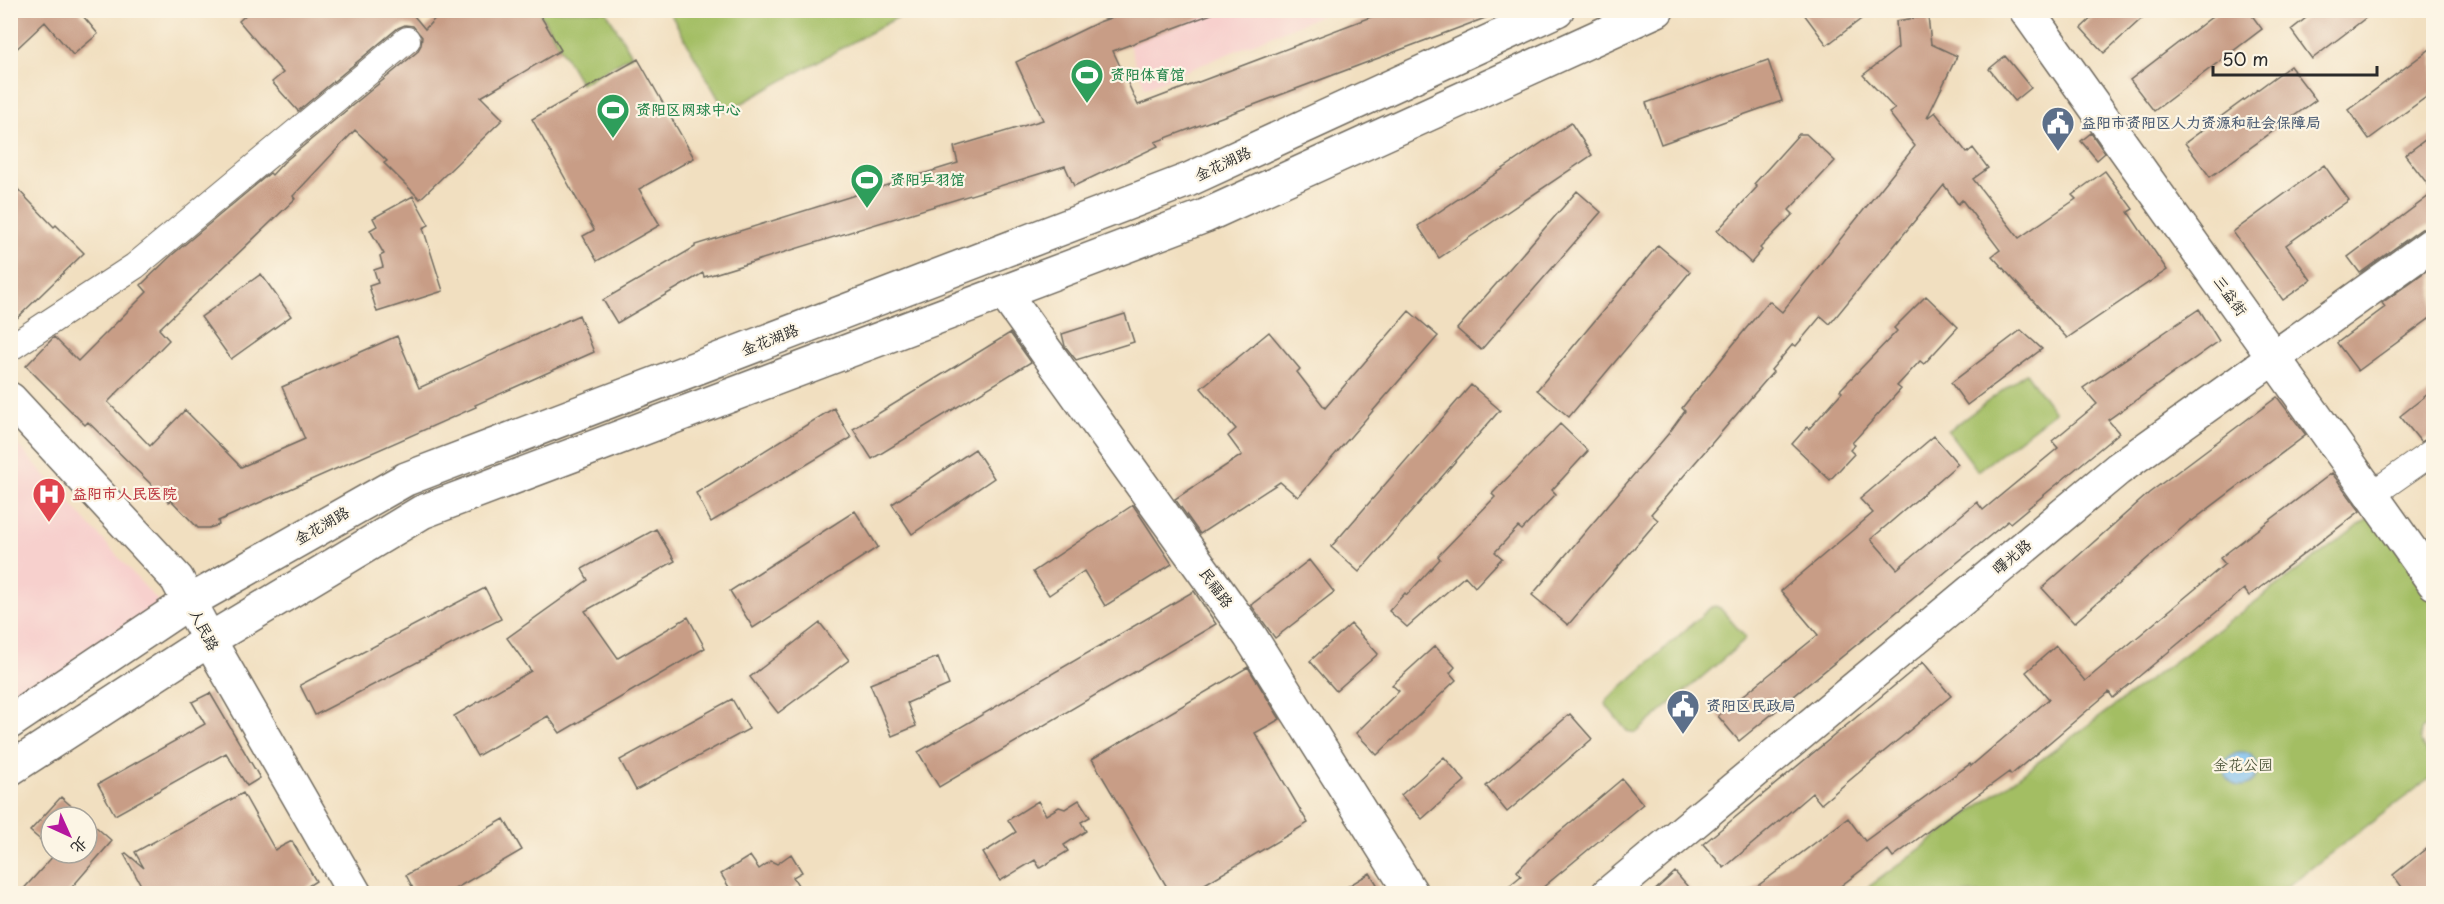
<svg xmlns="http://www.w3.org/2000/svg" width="2444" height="904" font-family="'Playpen Sans','LXGW WenKai TC',sans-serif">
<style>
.built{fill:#f7d0cd}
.green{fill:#a3be64;stroke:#677448;stroke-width:1.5}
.water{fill:#79bef0;stroke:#52748e;stroke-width:1.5}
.building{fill:#c89d86}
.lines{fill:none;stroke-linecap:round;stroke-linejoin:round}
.street-casing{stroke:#706a5f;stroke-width:28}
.secondary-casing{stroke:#706a5f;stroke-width:36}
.street{stroke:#fff;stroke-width:26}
.secondary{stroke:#fff;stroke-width:33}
.labels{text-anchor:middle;stroke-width:4.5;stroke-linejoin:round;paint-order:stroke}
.leisure-label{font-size:15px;font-weight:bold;fill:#27864d;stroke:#fcf5e5;text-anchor:start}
.service-label{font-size:15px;font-weight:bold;fill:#4e5e75;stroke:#fcf5e5;text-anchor:start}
.street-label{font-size:15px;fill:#2b2b2b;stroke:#fcf5e5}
.health-label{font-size:15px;font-weight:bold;fill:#be3a42;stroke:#fcf5e5;text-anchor:start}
.park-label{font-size:15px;fill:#4f573c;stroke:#fcf5e5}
</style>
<rect width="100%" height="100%" fill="#fcf5e5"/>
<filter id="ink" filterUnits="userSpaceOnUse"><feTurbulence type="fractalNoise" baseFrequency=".0167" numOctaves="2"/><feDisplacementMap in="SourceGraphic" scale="12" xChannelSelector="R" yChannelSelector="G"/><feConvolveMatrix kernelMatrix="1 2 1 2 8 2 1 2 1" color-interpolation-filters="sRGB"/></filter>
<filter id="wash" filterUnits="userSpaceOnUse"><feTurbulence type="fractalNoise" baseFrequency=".008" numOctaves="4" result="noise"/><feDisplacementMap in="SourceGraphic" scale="24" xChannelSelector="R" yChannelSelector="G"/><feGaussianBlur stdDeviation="1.35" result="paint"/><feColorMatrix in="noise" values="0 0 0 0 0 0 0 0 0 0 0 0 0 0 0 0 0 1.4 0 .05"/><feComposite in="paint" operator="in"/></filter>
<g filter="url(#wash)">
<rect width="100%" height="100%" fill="#f1dfc0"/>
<!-- built -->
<path class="built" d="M1116,10L1332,11L1145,88Z
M10,436L165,609L10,709Z"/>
<!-- green -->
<path class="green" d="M539,11H606L632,55L581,84Z
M669,11H909L726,112Z
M2026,373L2055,412L1978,471L1948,431Z
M2373,515L2433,599V720L2421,730L2420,742L2433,762V776L2278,893L1859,894Z
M1715,606L1720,608L1745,637L1743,642L1636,733L1627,731L1605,704L1608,699L1710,608Z"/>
<!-- water -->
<path class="water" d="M2224 769a17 17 0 1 1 34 0a17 17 0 1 1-34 0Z"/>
<g id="blocks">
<!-- building -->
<path class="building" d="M10,10H78L98,34L73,55L45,22L10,55Z
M251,10H409L425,29L443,10H537L561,50L481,97L503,119L420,199L384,163L387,161L355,130L293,196L295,199L159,329L169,340L108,402L150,446L185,410L241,467L305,439L282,387L397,336L419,388L579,315L594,352L475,405L476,407L218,521L219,525L209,528H198L171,500L169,502L88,422L85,425L26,366L54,337L78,361L147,292L141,285L172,255L270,173L272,175L284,162L417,52L421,45L422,37L413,26L405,25L398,28L298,111L272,82L283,73L239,21Z
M1133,10H1217V12L1113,51L1138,105L1389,10H1500L1501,12L1155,142L1158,146L1074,186L1065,166L704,277L703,273L617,323L603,300L695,247V245L958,163L954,147L1043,120L1016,62L1099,22Z
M1801,10H1873L1827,45Z
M2100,10H2151L2104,53L2081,28Z
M2221,10H2248L2262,29L2154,111L2130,80Z
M2316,10H2376L2312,59L2291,30Z
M1928,16L1931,44L1957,56L1927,118L1935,112L1967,153L1973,148L1988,168L1973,179L2019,238L2076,199L2072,195L2105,171L2133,209L2128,212L2167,270L2067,338L1992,256L2000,250L1962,200L1958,204L1944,185L1830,324L1821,316L1796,346L1793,344L1771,370L1773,372L1651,514L1658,520L1568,625L1532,595L1669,433L1685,411L1682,408L1744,331L1769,301L1782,312L1915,146L1889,113L1895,109L1863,75L1898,48L1896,21Z
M2433,47V92L2369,139L2348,110Z
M2005,56L2031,88L2015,101L1989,69Z
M638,59L694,158L639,189L660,225L597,261L583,236L594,230L532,119Z
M1768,60L1782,101L1661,144L1646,103Z
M2290,66L2316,100L2210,177L2185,143Z
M1571,123L1592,155L1439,258L1418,226Z
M2091,133L2105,153L2097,160L2081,141Z
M1799,134H1806L1835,161L1789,210L1793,214L1760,248L1762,250L1751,263L1717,231L1757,187L1754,184Z
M2433,134V191L2405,155Z
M2324,165L2349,200L2286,245L2311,280L2283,300L2233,232Z
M10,181L54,227L56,225L84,253L10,325Z
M1577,191L1601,212L1481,350L1457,329Z
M2433,193V224L2423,228L2360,273L2348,257Z
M413,196L429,225L423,228L443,291L377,312L369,286L378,283L374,270L383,267L380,256L384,254L370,230L377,226L373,218Z
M1658,245L1690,272L1569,417L1537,390Z
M2433,266V316L2358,371L2337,343L2385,307L2382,303Z
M261,274L291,316L231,359L201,317Z
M1926,296L1958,327L1924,364L1920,361L1897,386L1901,389L1852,443L1855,445L1850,450L1854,454L1830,480L1792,444L1807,427L1809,429L1842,392L1840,390L1897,331L1894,328Z
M2199,309L2219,341L2108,420L2119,433L2010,523L2008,521L1739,741L1718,716L1818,635L1781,591L1873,513L1860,499L1934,436L1958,464L1871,539L1897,569L1977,502L1983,510L2058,448L2052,441L2097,404L2083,388Z
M1409,311L1438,336L1298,497L1280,482L1200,534L1175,499L1242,455L1228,436L1236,429L1201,388L1269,332L1300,369L1297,372L1325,408Z
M1125,314L1134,342L1076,360L1065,346L1062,334Z
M2021,330L2042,349L1967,405L1951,383Z
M1010,333L1031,362L872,459L853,429Z
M1471,385L1500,410L1359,572L1331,547Z
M2433,390V436L2421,442L2400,416Z
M2277,397L2306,435L2192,521L2191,520L2074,623L2042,588L2149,493Z
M834,408L851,438L711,522L696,493Z
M1560,424L1588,451L1552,490L1556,494L1522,530L1518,527L1495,552L1502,558L1475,587L1465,576L1407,627L1389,611L1405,593L1407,595L1440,559L1438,556L1495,497L1492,494Z
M975,449L994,478L912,534L892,504Z
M2332,473L2360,511L2249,596L2244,589L2113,698L2109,692L2011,775L2009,772L1893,857L1888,850L1830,894H1747L1848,818L1865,841L1970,764L1971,766L2049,699L2026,672L2056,646L2085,681L2225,564L2220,558Z
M1133,505L1172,564L1105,606L1084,571L1049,595L1033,572Z
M855,511L878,547L753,628L730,591Z
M656,529L675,561L585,611L618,658L688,617L705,648L560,733L548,716L477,756L454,716L531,671L507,638L588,580L582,569Z
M1309,560L1334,592L1275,638L1251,605Z
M485,588L501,619L315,715L300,685Z
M1194,591L1216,624L939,787L918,752Z
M820,623L849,660L778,713L750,677Z
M1351,624L1378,654L1336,691L1310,661Z
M1435,646L1455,667L1450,673L1456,680L1377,755L1356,733L1399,691L1392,685Z
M938,657L949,685L907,703L916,726L892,736L870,684Z
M1923,662L1951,696L1821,804L1812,793L1724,868L1703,844Z
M1248,667L1280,719L1255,733L1308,823L1188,894H1171L1092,759Z
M210,693L260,778L247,786L226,753L115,815L98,784L205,724L192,702Z
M732,699L749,729L636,790L620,760Z
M1570,714L1592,739L1507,812L1486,786Z
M1444,757L1465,781L1422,819L1401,795Z
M1622,779L1643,804L1535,894H1499L1521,876L1517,871L1539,849Z
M243,793L275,850L292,841L316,881L296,894H146L124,854L126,853L144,868L135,852Z
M61,797L84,817H51V849L30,831Z
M1079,800L1090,817L1081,822L1086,831L1064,845L1068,851L1040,868L1035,860L1000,881L983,853L1016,832L1008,820L1038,801L1046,815L1059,807L1065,809Z
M87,819L112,841L66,894H19L56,853H87Z
M504,819L522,850L446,894H416L406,875Z
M2433,843V888L2426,894H2407L2393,875Z
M791,854L802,872L793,877L798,885L785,894H733L721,874L750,856L759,869L771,861L777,864Z
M1675,872L1694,894H1651Z
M1370,873L1383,894H1335Z"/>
</g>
</g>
<g filter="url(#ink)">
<use href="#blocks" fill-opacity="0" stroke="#706a5f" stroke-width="1.5"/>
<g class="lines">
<defs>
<path id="street" d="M10,348L135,266L407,40
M2371,495L2434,451"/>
<path id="secondary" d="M2026,10L2434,583
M1005,294L1250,636L1412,894
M10,399L177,579L209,640L355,894
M10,722L189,602L406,479L1188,180L1557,10
M10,769L209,640L422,512L1205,216L1657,10
M1608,894L2118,469L2434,243"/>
</defs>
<!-- street casing -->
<use href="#street" class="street-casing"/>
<!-- secondary casing -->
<use href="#secondary" class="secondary-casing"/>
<!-- street -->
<use href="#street" class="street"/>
<!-- secondary -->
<use href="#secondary" class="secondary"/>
</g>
</g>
<!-- icons -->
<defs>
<symbol id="stadium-pin" viewBox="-11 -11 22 30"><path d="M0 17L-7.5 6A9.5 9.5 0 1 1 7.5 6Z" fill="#2e9e5b" stroke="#fcf5e5"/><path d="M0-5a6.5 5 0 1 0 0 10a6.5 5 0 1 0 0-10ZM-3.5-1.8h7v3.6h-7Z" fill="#fff"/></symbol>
<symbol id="civic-pin" viewBox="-11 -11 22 30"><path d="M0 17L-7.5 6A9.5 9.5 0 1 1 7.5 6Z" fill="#5c6f8a" stroke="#fcf5e5"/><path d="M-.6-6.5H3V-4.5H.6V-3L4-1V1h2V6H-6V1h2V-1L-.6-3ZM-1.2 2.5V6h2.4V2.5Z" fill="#fff"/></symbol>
<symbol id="hospital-pin" viewBox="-11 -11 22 30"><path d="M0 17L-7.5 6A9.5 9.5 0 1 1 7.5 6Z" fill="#e0444e" stroke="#fcf5e5"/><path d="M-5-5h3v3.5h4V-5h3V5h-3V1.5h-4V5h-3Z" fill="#fff"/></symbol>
</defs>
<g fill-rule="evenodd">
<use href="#stadium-pin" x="1068" y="56" width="38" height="52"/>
<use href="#stadium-pin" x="594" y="91" width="38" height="52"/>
<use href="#civic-pin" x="2039" y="104" width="38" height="52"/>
<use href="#stadium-pin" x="848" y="161" width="38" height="52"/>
<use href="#hospital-pin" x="30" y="475" width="38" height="52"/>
<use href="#civic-pin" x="1664" y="687" width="38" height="52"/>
</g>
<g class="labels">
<!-- leisure labels -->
<g class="leisure-label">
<text x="1110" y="80">资阳体育馆</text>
<text x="636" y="115">资阳区网球中心</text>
<text x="890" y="185">资阳乒羽馆</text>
</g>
<!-- service labels -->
<g class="service-label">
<text x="2081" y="128">益阳市资阳区人力资源和社会保障局</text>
<text x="1706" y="711">资阳区民政局</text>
</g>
<!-- street labels -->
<g class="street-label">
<text transform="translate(1223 164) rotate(-25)" y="5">金花湖路</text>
<text transform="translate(2230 296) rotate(54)" y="5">三益街</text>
<text transform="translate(770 340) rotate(-21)" y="5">金花湖路</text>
<text transform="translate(322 526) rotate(-30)" y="5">金花湖路</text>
<text transform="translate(2012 557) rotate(-40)" y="5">曙光路</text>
<text transform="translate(1216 588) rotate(54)" y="5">民福路</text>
<text transform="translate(204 630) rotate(62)" y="5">人民路</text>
</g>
<!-- health labels -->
<g class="health-label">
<text x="72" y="499">益阳市人民医院</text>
</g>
<!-- park labels -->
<g class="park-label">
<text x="2243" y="770">金花公园</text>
</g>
</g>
<!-- margin -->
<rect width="2444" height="904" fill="none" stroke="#fcf5e5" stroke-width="36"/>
<!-- north arrow -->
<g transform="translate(69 835) rotate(135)"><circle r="28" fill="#fcf5e5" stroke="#a8a49b" stroke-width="1.5"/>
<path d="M0-4.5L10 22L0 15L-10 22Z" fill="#b5179e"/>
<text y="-9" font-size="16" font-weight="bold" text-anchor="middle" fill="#2b2b2b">北</text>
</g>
<!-- scale -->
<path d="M2213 66v9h164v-9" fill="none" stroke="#2b2b2b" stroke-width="3"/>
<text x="2222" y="66" font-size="18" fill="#2b2b2b" stroke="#fcf5e5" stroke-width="4.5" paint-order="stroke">50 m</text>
</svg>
